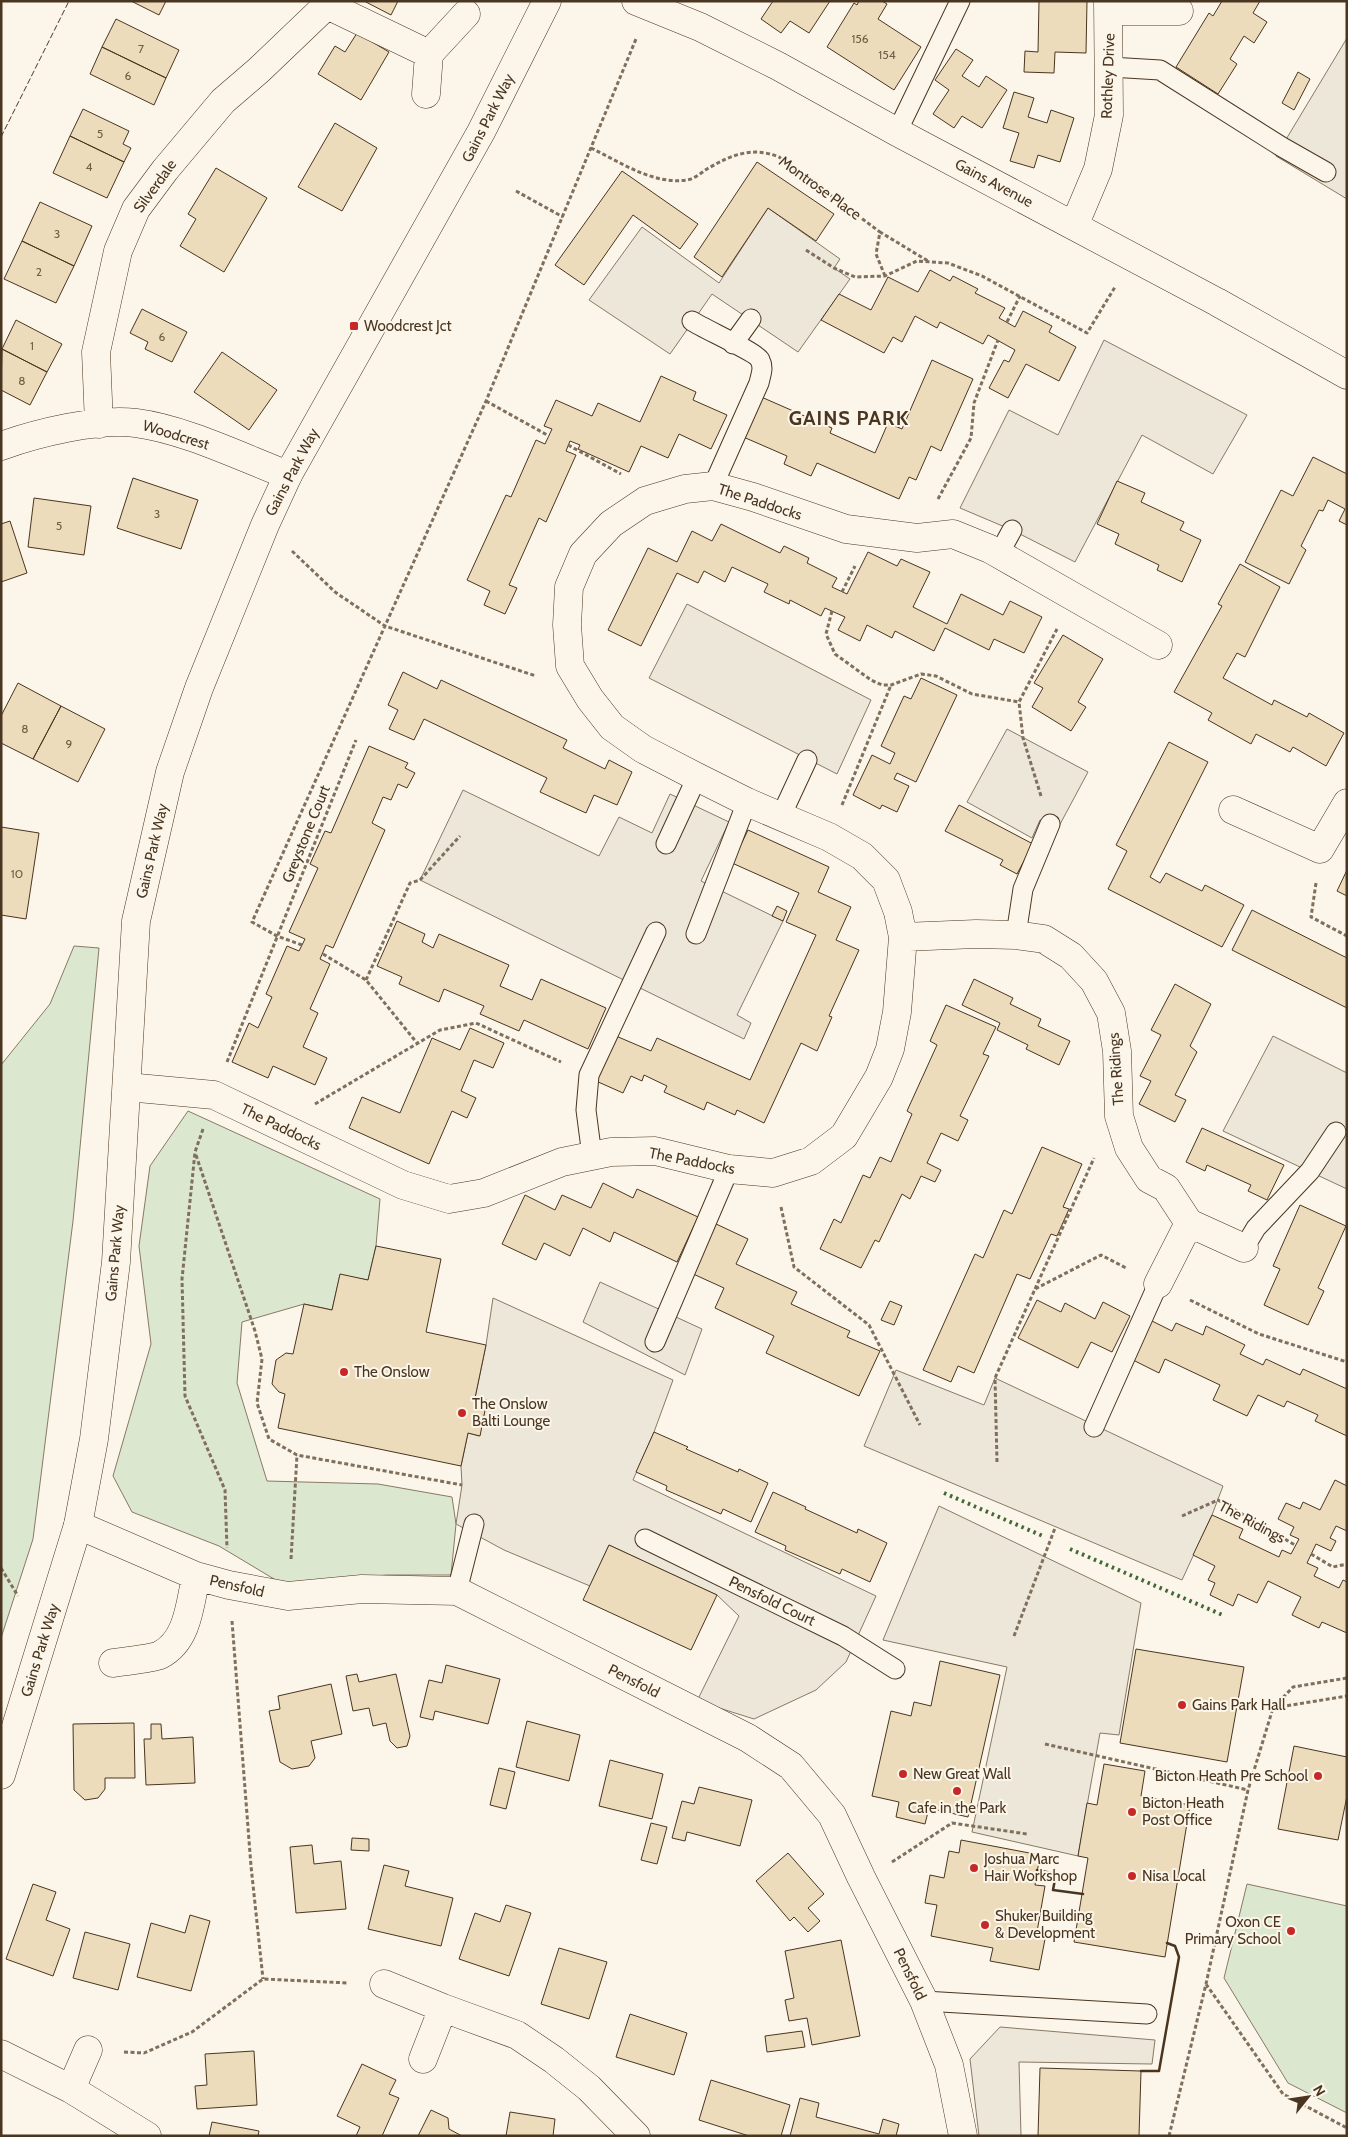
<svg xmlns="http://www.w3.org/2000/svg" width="1348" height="2137" font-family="Cabin,sans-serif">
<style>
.green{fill:#dce7d0;stroke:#887966}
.parking{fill:#ede7d9;stroke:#887966}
.building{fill:#ecdcbc;stroke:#4a3520}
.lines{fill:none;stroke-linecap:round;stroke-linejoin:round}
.lane-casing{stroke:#4a3520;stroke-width:21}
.street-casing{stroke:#4a3520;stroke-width:29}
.secondary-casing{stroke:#4a3520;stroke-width:29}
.path{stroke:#7f6f5c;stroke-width:3;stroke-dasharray:4 2.5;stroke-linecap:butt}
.lane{stroke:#fbf6e9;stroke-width:19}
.street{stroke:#fbf6e9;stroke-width:28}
.secondary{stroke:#fbf6e9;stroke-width:28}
.hedge{stroke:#436837;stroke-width:4;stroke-dasharray:2.5 4;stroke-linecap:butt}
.fence{stroke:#4a3520;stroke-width:1;stroke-dasharray:6 2.5;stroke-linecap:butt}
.wall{stroke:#4a3520;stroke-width:2.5}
.poi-dot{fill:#c62828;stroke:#fbf6e9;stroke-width:2}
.labels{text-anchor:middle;stroke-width:4;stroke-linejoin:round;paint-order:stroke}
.number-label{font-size:12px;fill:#725f47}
.street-label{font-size:15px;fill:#4a3520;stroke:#fbf6e9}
.poi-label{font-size:15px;fill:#4a3520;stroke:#fbf6e9;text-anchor:start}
.district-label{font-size:20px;font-weight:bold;letter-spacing:1px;fill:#4a3520;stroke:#fbf6e9}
</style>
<rect width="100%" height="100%" fill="#fbf6e9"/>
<!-- green -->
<path class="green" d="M74,946L99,948L73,1221L33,1539L1,1638V1065L50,1004Z
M188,1111L380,1199L376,1246L368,1280L340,1275L332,1310L304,1304L242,1322L237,1383L267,1481L378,1484L452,1497L456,1524L451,1575H386L284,1585L219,1546L132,1512L113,1476L151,1344L139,1246L150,1166Z
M1247,1884L1347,1906V2113L1288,2083L1224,1978Z"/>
<!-- parking -->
<path class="parking" d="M1347,38V199L1276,156Z
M768,208L840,259L834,268L850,279L798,352L712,294L670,354L589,300L642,227L719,283Z
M1104,340L1247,415L1213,474L1142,435L1075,562L1012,530L960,508L1009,410L1058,435Z
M687,604L871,700L837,774L649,678Z
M1007,729L1088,772L1058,828L1040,820L1032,838L967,802Z
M463,790L599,856L619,817L652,833L670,794L729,822L701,881L783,921L737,1015L751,1023L744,1039L420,880Z
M1273,1036L1347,1073V1189L1223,1131Z
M600,1282L702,1329L685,1375L583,1322Z
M493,1298L673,1380L654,1432L633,1480L876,1596L846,1662L816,1690L754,1719L697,1701L739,1616L717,1595L609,1545L590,1586L504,1550L456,1524L462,1485L461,1466L468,1433L479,1436L475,1398L486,1345Z
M896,1370L984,1405L995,1378L1223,1486L1212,1515L1182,1580L864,1446Z
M939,1506L1141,1603L1119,1735L1100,1733L1078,1856L972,1832L1007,1667L883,1640Z
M1000,2027L1155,2040L1152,2064L1019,2062L1021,2136H979L970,2059Z"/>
<!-- building -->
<path class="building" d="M131,1H166L159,15Z
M364,1H398L391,15Z
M773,1H830L809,33L790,21L781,33L761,19Z
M859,1H882L887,4L878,19L921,47L894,90L827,47L854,3L857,5Z
M1039,1H1087L1086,53L1055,52L1054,73L1024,72L1025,51L1038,52Z
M1222,1H1260L1253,13L1267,22L1254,43L1244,36L1230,59L1237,64L1218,94L1176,67L1209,13L1213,16Z
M116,19L179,50L166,78L102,47Z
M357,33L389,52L361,100L318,74L335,46L345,52Z
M102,47L166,78L154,105L90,74Z
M956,49L973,60L962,76L979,87L986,76L1007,90L982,128L962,116L954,128L933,114L949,90L935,80Z
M1298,72L1310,79L1294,110L1282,103Z
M1014,92L1034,98L1028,117L1047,123L1051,110L1074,118L1060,162L1038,155L1034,168L1010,161L1019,133L1003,128Z
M83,109L129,131L123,144L131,148L124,162L70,136Z
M335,123L377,148L342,211L298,187Z
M70,136L124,162L107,198L53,173Z
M757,162L834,214L816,241L768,208L722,277L694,257Z
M216,168L267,198L224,272L180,246L196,219L188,214Z
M622,171L698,224L680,249L633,215L584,285L555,265Z
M40,202L92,226L74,266L22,241Z
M22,241L74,266L56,303L4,279Z
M930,270L950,281L953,276L978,289L975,293L1005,308L999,318L1015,327L1023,311L1052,326L1049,332L1076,347L1059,381L1026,364L1008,398L989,388L1004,360L1009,362L1015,350L988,335L983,344L940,322L937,328L915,316L902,342L893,337L884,353L821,320L839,294L871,310L888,277L918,292Z
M142,309L187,332L172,362L145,349L148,342L130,333Z
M16,320L62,344L47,372L2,349Z
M2,349L47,372L30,405L1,390Z
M222,352L277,390L249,430L194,392Z
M932,360L973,379L941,451L931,446L916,480L909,477L899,499L817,463L811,476L784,464L787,456L741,436L759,396L832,428L830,433L875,453L888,423L902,429Z
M661,376L696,392L693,400L727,415L711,449L679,434L668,458L641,446L629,472L578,449L580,445L570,441L566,451L576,455L546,522L539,518L509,585L517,588L505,614L484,605L490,591L467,580L506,495L511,497L536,440L545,444L552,429L544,426L556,400L592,416L598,403L640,422Z
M1313,457L1347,474V525L1339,521L1345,509L1328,500L1323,511L1319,510L1301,546L1306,550L1289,584L1245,562L1281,490L1293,496Z
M133,478L198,500L181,549L117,528Z
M1117,481L1145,493L1141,502L1184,522L1180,530L1201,540L1182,582L1157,570L1159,565L1115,544L1119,534L1097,524Z
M34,498L91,506L84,555L28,547Z
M10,521L27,573L1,582V524Z
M721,524L780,553L784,546L809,558L807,563L837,578L832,587L847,594L868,552L897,566L901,559L930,572L913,607L947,624L961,594L1003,615L1010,601L1042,617L1024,653L994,639L989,650L945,628L934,651L895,631L892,638L867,625L860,641L838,630L845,617L825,608L821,616L790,600L789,604L764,592L768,584L732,567L725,582L704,571L698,583L677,573L641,646L608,630L648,548L677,562L692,531L712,541Z
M1240,564L1280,587L1245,657L1237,653L1223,678L1272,705L1274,700L1307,717L1309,713L1344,733L1326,766L1293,747L1290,752L1256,734L1251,744L1208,720L1212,713L1174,692L1222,606L1218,604Z
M1063,635L1103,659L1078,702L1086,707L1071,731L1032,707L1043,688L1034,683Z
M403,672L437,689L441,680L567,740L563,748L605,769L609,760L632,772L617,805L594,795L586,813L540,792L547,778L424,719L414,740L389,729L398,710L388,705Z
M921,678L957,695L916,782L897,773L894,779L909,786L897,812L882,805L880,809L853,795L872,755L890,764L895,753L881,746L904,696L911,699Z
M18,683L61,706L33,759L1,743V716Z
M61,706L105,729L78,782L33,759Z
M1169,742L1208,762L1150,877L1160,883L1166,873L1202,891L1205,885L1244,905L1222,947L1108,889L1127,851L1116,845Z
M369,746L408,763L405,768L415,773L407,788L398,784L391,800L383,797L372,823L385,830L333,948L326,945L320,959L330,964L310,1009L318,1013L303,1047L327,1058L315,1085L273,1066L268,1078L232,1062L249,1023L258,1028L272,997L266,994L287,946L299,951L305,939L289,932L318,868L310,864L325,831L331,833Z
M959,805L1033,844L1017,874L1000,865L1003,860L945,831Z
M1,827L39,833L26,919L1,915Z
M748,830L829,867L818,892L851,907L836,940L859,950L829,1016L832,1017L817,1051L801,1043L764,1123L737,1110L735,1115L707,1102L704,1110L664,1092L667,1086L644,1075L642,1081L631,1076L623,1093L596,1081L616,1036L651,1051L657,1038L750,1080L816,935L786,922L799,893L732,863Z
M1347,870V896L1337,891Z
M777,906L787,911L783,921L772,916Z
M1252,910L1347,958V1008L1232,950Z
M397,921L425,934L422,942L433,948L439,934L509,965L500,986L532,1000L541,979L606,1008L588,1049L524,1020L519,1031L480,1014L484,1006L444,989L439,1002L399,984L402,977L377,966Z
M974,979L1013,998L1010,1004L1041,1019L1038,1026L1070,1041L1059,1065L1026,1049L1028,1045L997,1030L1000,1023L962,1005Z
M1175,984L1211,1004L1190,1046L1197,1052L1175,1095L1186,1100L1175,1122L1139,1104L1151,1081L1140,1076L1161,1035L1151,1030Z
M946,1005L996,1027L983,1054L989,1056L960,1116L968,1120L958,1141L941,1133L927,1163L941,1170L935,1182L921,1176L910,1199L902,1194L879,1242L875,1240L861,1268L820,1249L834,1219L841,1223L863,1175L870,1178L880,1157L891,1162L912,1114L907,1111L937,1045L930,1041Z
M470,1028L504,1043L493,1068L474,1060L461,1091L476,1098L467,1118L452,1111L429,1164L349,1128L362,1097L400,1113L432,1038L460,1050Z
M1202,1128L1284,1165L1267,1200L1248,1191L1251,1185L1207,1165L1205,1171L1186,1162Z
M1042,1147L1082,1164L1063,1207L1069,1209L1057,1236L1051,1234L1030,1279L1017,1274L974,1373L958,1366L951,1382L923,1370L975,1254L983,1258L1004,1210L1012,1214Z
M603,1183L633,1198L637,1189L698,1217L677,1262L614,1232L610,1242L583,1228L570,1256L544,1243L536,1260L502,1244L525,1195L555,1210L562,1195L591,1208Z
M1300,1205L1346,1226L1318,1288L1324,1291L1308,1325L1264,1305L1280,1269L1273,1266Z
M714,1223L748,1239L736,1264L797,1292L791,1304L850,1331L847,1337L880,1351L859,1396L766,1353L774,1336L715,1308L724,1288L691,1273Z
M376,1246L441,1259L426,1332L486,1345L475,1398L487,1400L480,1436L468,1433L461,1466L278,1428L285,1394L279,1392L272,1384L276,1360L286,1353L293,1354L304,1304L332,1310L340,1274L368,1280Z
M1037,1300L1061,1312L1065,1303L1095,1319L1103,1302L1130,1316L1112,1352L1091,1342L1078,1368L1018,1338Z
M890,1301L902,1306L894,1325L881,1320Z
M1150,1320L1172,1331L1176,1323L1203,1335L1206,1326L1245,1345L1240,1354L1263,1365L1266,1359L1300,1375L1303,1369L1347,1389V1436L1315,1421L1318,1415L1287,1401L1284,1407L1258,1395L1247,1416L1213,1400L1220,1385L1165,1359L1159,1373L1131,1359Z
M654,1432L688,1447L686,1449L738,1472L739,1469L768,1483L751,1522L723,1509L721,1514L666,1490L667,1486L636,1472Z
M1335,1480L1347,1486V1531L1336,1526L1330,1538L1336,1541L1331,1551L1316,1544L1307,1563L1318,1568L1314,1576L1339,1588L1343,1580L1347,1582V1633L1322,1622L1319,1628L1292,1615L1301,1597L1268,1581L1257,1603L1238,1594L1233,1606L1210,1595L1215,1583L1208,1580L1215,1566L1193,1555L1212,1515L1243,1529L1239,1538L1279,1557L1282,1550L1291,1554L1299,1539L1290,1535L1294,1527L1278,1519L1286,1503L1300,1509L1303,1502L1320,1510Z
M773,1492L806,1507L805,1509L857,1533L858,1529L887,1543L870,1582L842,1569L840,1574L785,1550L786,1546L755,1532Z
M609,1545L717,1595L691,1650L583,1600Z
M1136,1649L1244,1667L1227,1762L1120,1743Z
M940,1661L1000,1675L968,1817L929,1808L925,1824L896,1817L899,1802L872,1796L891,1711L911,1716L914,1702L931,1706Z
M446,1665L500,1679L488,1724L435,1711L433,1720L420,1717L429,1680L442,1683Z
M357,1674L359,1682L396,1674L410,1736L407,1746L397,1748L390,1741L386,1723L373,1726L369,1708L353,1711L346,1676Z
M331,1684L342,1734L311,1741L315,1758L309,1766L292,1769L280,1762L269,1711L280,1709L278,1696Z
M527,1721L580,1735L569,1781L516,1767Z
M134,1723L135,1778H105V1789L98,1798L85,1800L74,1790L73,1724Z
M151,1724H161L162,1739L193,1737L195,1783L146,1785L144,1739H151Z
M1294,1746L1347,1757V1796L1338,1840L1278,1829Z
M610,1760L663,1774L652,1819L599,1806Z
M1104,1764L1145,1771L1141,1796L1190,1805L1165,1957L1074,1942L1088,1858L1078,1856L1087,1803L1097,1805Z
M499,1768L515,1772L506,1809L490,1805Z
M699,1787L752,1800L740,1846L687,1832L685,1841L672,1838L682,1801L694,1804Z
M651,1823L667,1827L657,1864L641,1860Z
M352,1838L369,1839V1851L351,1850Z
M961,1840L1040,1855L1035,1885L1045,1886L1037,1932L1046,1934L1039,1970L990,1961L993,1948L931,1936L937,1905L925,1903L930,1875L944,1878L949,1851L959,1853Z
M312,1845L314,1864L341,1861L346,1909L296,1913L290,1847Z
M788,1853L824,1894L808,1908L820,1921L808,1932L794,1917L790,1921L756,1881Z
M384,1865L409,1871L405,1886L453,1898L441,1946L368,1929Z
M33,1884L56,1892L46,1920L70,1929L53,1976L6,1959Z
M506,1905L531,1913L509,1976L459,1959L475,1913L500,1922Z
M190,1915L210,1921L191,1991L137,1977L151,1923L185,1933Z
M85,1932L130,1944L118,1990L73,1978Z
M841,1940L860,2036L812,2045L807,2018L789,2021L785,2000L794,1998L785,1951Z
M559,1948L607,1962L589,2019L541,2004Z
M630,2014L687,2033L674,2075L616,2057Z
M802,2031L805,2047L767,2052L765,2036Z
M254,2051L257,2105L197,2109L195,2086L207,2085L205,2054Z
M362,2064L396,2080L389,2094L399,2098L382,2136H356L360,2127L337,2116Z
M1040,2068L1141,2071L1139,2136H1038Z
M711,2080L790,2105L781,2136H749L699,2120Z
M800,2098L819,2103L816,2117L879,2134L883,2119L899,2124L896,2136H790Z
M431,2110L448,2118L449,2129L462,2136H418Z
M510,2112L555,2119L553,2136H506Z
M212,2122L259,2131L258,2136H209Z"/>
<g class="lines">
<defs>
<path id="lane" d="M1110,67L1160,70L1282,147L1326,172
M897,132L960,1
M692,321C704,329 756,352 760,360C764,368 761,374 759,383L713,486
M733,344L751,319
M999,554L1012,530
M781,816L807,760
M666,844L697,777
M696,934L747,802
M1016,935L1023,889L1050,824
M592,1156L586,1110L589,1075L656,932
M1244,1248L1256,1228L1310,1171L1336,1132
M655,1342L729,1169
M1094,1427L1158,1284
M645,1539L843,1636L895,1669
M457,1591L474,1524
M924,2001L1147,2014"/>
<path id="street" d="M636,1L700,27L778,66L897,132L1217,302L1347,375
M327,5L429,54
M1109,11H1179
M426,94L429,54L466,14
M1074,226L1098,169L1109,115L1108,1
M99,424L96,352L118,251L136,209L165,170L223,101L259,70L327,5V1
M1,446C37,433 98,418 136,423C184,429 243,458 288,475
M1233,810L1320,849L1347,803
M903,937L976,934L1016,935L1044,939L1071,956L1094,981L1111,1013L1117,1051L1119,1116L1129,1148L1149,1179L1166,1188L1189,1223L1244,1248
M127,1087L214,1095L403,1185L449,1199L484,1193L562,1162L611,1152L655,1151L729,1169L773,1173L811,1161L844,1136L879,1077L890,1049L897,1012L903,937L898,912L886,880L862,856L829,837L747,802L697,777L643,749L612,727L590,699L570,666L567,625L569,587L583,554L611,524L645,501L685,489L713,486L753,497L846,529L917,538L953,534L990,549L1158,645
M1158,1284L1189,1223
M78,1525L196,1576L229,1585L288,1596L362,1589L457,1591L748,1738L791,1766L832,1815L861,1877L924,2001L949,2065L963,2136
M113,1663C124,1661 151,1659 160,1655C188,1641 190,1604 196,1576
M384,1984L443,2008L517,2035L554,2060L589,2088L636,2136
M1,2054L71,2089L147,2136
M423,2059L443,2008
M71,2089L88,2050"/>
<path id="secondary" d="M1,1775L78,1525L94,1439L116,1262L136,921L170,772L199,688L265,525L288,475L481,132L547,1"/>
</defs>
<!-- lane casing -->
<use href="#lane" class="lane-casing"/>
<!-- street casing -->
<use href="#street" class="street-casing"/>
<!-- secondary casing -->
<use href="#secondary" class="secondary-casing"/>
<!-- path -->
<path class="path" d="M591,148C620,162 653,185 687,180C694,179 701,173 707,169C731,155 752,146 779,157L880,232
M516,191L563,217
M806,250L834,268L855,277L885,276L917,261L948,263L982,276L1087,333L1115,287
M885,276L876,254L880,232L928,261
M1007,322L1020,296
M486,401L549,436
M568,445L621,474
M938,499L971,438L974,403L998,340
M292,551L335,592L385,626L536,676
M842,592L855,566
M832,611L826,634L835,654L871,680L882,685H891L921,674L936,676L972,694L1019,702
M1041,796L1023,738L1019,702L1057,629
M842,805L891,685
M1316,883L1311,917L1347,936
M302,945L277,936L252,922L486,401L636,39
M323,954L366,980L417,1043
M366,980L410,883L420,880L460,836
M227,1062L356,740
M315,1104L440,1030L476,1023L561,1062
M203,1129L195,1152L182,1279L185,1396L225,1490L227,1548
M196,1155L255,1331L262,1359L257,1403L269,1439L297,1455L462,1485
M781,1207L794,1267L869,1325L920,1425
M1035,1289L1094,1158
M1190,1300L1259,1334L1347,1362
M997,1462L995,1378L1035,1289L1101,1255L1126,1268
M1182,1516L1218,1500L1295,1545
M1311,1554L1333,1567L1347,1564
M291,1559L297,1455
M1,1568L18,1596
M232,1621L251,1866L263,1979
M1014,1636L1055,1528
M1274,1707L1293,1687L1347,1678
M1045,1744L1248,1790
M892,1862L952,1823L1027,1834
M1206,1984L1283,2094L1347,2128
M124,2052L144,2053L192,2032L263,1979L348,1983
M1169,2136L1206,1984L1248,1790L1273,1708L1347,1696"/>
<!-- lane -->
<use href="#lane" class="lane"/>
<!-- street -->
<use href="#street" class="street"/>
<!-- secondary -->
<use href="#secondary" class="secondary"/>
<!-- hedge -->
<path class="hedge" d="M944,1493L1045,1537
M1070,1549L1225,1616"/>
<!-- fence -->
<path class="fence" d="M1,137L69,1"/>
<!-- wall -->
<path class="wall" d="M1037,1870L1056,1874L1053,1890L1083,1894
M1141,2071H1159L1179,1957L1175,1946L1167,1943"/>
</g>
<!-- markers -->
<g class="poi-dot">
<rect x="349" y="321" width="10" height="10" rx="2.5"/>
<circle cx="344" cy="1372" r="5"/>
<circle cx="462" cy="1413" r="5"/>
<circle cx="1182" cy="1705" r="5"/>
<circle cx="903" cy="1774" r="5"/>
<circle cx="1318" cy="1776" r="5"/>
<circle cx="957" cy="1791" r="5"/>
<circle cx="1132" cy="1812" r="5"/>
<circle cx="974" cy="1868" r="5"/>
<circle cx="1132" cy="1876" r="5"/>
<circle cx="985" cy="1925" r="5"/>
<circle cx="1291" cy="1931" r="5"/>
</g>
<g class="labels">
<!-- number labels -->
<g class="number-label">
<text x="860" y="43">156</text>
<text x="141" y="53">7</text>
<text x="887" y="59">154</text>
<text x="128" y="80">6</text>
<text x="100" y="138">5</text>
<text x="89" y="171">4</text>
<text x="57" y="238">3</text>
<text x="39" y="276">2</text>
<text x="162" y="341">6</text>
<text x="32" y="350">1</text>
<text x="22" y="385">8</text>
<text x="157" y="518">3</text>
<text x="59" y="530">5</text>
<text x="25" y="733">8</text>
<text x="69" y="748">9</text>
<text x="17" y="878">10</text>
</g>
<!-- street labels -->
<g class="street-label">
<text transform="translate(1108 76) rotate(-88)" y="5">Rothley Drive</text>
<text transform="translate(488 118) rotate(-63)" y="5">Gains Park Way</text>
<text transform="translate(994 183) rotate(28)" y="5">Gains Avenue</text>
<text transform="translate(155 186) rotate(-54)" y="5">Silverdale</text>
<text transform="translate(820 188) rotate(36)" y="5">Montrose Place</text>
<text transform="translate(176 435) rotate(17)" y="5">Woodcrest</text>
<text transform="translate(292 472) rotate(-62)" y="5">Gains Park Way</text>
<text transform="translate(760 502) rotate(18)" y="5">The Paddocks</text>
<text transform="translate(306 834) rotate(-68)" y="5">Greystone Court</text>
<text transform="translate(152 851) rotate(-77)" y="5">Gains Park Way</text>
<text transform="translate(1116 1069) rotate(-94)" y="5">The Ridings</text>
<text transform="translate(281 1127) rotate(26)" y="5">The Paddocks</text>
<text transform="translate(692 1161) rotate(11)" y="5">The Paddocks</text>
<text transform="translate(115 1253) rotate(-85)" y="5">Gains Park Way</text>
<text transform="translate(1252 1522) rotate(28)" y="5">The Ridings</text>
<text transform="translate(237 1586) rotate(13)" y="5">Pensfold</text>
<text transform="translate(772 1601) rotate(26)" y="5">Pensfold Court</text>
<text transform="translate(40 1650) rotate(-73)" y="5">Gains Park Way</text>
<text transform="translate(634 1681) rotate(27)" y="5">Pensfold</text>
<text transform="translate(910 1974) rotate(64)" y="5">Pensfold</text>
</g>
<!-- poi labels -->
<g class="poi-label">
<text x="364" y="331">Woodcrest Jct</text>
<text x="354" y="1377">The Onslow</text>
<text x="472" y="1409">The Onslow<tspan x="472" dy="17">Balti Lounge</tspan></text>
<text x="1192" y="1710">Gains Park Hall</text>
<text x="913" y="1779">New Great Wall</text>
<text x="1308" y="1781" text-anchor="end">Bicton Heath Pre School</text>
<text x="1142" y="1808">Bicton Heath<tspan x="1142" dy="17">Post Office</tspan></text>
<text x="957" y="1813" text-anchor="middle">Cafe in the Park</text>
<text x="984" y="1864">Joshua Marc<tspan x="984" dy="17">Hair Workshop</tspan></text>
<text x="1142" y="1881">Nisa Local</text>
<text x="995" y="1921">Shuker Building<tspan x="995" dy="17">&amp; Development</tspan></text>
<text x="1281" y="1927" text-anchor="end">Oxon CE<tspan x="1281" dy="17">Primary School</tspan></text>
</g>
<!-- district labels -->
<g class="district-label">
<text x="849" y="425">GAINS PARK</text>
</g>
</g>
<!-- border -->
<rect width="1348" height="2137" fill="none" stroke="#4a3520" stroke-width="5"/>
<!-- north arrow -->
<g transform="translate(1308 2097) rotate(60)" stroke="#fbf6e9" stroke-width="4" paint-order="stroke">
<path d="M0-4L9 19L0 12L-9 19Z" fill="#4a3520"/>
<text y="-8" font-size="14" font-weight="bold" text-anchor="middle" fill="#4a3520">N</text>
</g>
</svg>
